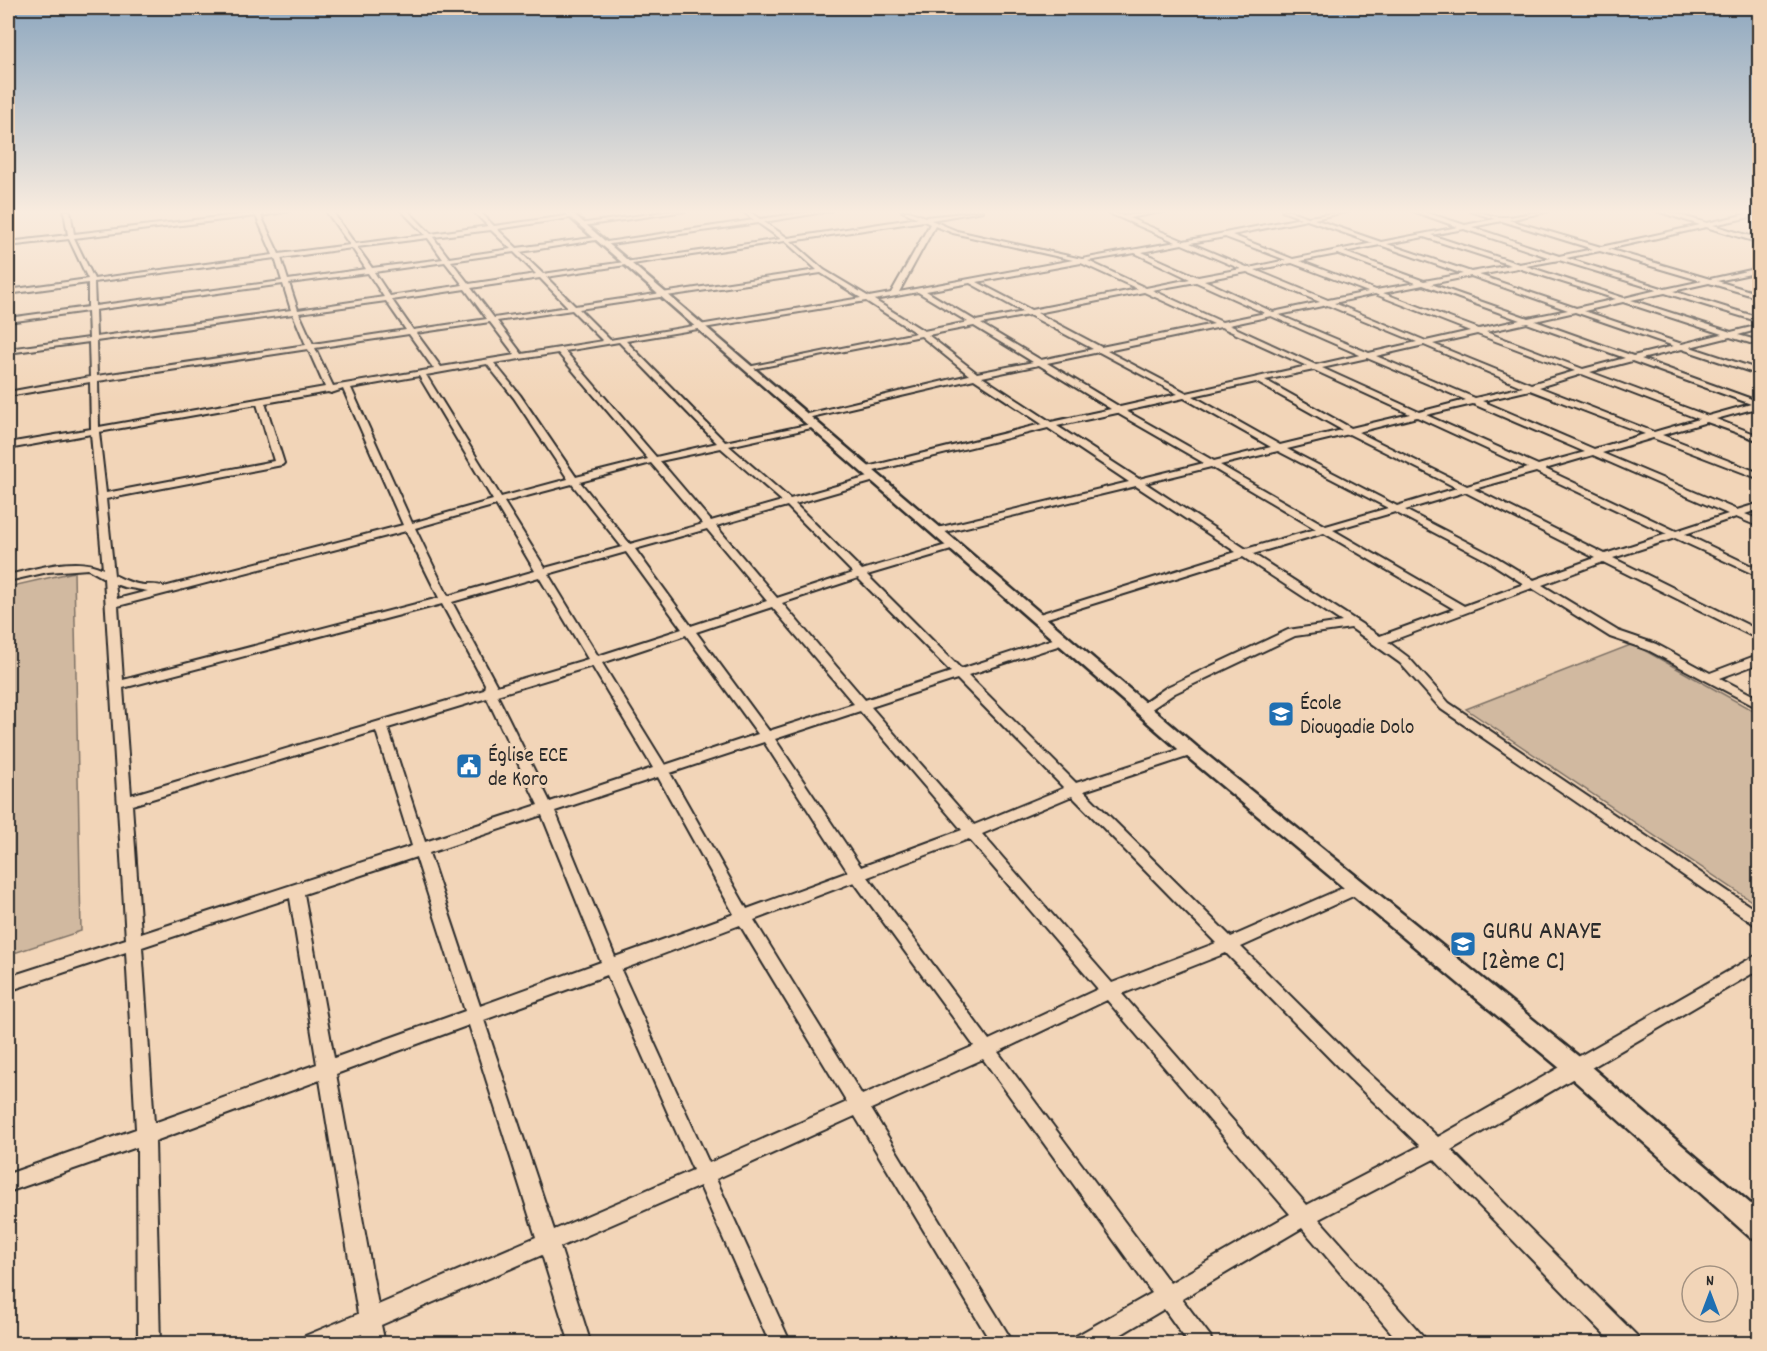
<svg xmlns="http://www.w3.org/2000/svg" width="1767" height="1351" font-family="Dekko,sans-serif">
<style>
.green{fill:#d1b9a0;stroke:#7e7266;stroke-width:1.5}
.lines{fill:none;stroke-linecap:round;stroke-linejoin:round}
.minor-casing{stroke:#2b2b2b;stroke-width:4}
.tertiary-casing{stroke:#2b2b2b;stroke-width:5}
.minor{fill:#f2d5b8;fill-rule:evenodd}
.tertiary{fill:#f2d5b8;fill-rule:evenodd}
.labels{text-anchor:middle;stroke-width:6;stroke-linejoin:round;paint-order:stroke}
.poi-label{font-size:21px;fill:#2b2b2b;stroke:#f2d5b8;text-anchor:start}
.near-poi-label{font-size:26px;fill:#2b2b2b;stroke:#f2d5b8;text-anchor:start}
</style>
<rect width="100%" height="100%" fill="#f2d5b8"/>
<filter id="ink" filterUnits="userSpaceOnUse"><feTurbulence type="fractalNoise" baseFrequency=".0167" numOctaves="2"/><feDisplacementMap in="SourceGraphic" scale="12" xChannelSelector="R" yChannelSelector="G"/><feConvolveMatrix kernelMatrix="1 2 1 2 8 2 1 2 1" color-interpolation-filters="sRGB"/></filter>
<g filter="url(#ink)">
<!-- green -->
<path class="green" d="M74,572L81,931L8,955V587Z
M1633,644L1759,714V906L1466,709Z"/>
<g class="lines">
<defs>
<path id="minor" d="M64,211H70L74,234L254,213L253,211L260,213L290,211L261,216L279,254L350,245L326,211H332L355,244L425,235L402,211H408L431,234L488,226L473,211H479L494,226L573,215L576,217L497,229L517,248L599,237L602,239L520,252L543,274L781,239L758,223L603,245L600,243L754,220L742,211H748L760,219L817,211H830L764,222L788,238L918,218L902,211H909L925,217L983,211L931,220L957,231L1082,259L1176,242L1104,211H1111L1123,216L1166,211L1129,218L1184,241L1301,218L1282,211H1290L1308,217L1349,211L1314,219L1381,242L1458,227L1413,211H1421L1465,225L1495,219L1470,211C1482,211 1493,218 1504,217C1519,217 1533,211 1549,211L1509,220L1601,247L1700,225L1657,211H1665L1707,223L1760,211V215L1713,225L1760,239V243L1706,227L1608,249L1710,279L1760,268V272L1717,281L1760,294V298L1709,283L1673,291L1760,318V322L1665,293L1631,300L1731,332L1760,325V329L1738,335L1760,341V346L1730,337L1690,347L1760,370V375L1682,349L1641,359L1760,402V407L1716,419L1760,436V441L1707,422L1662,435L1760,473V479L1653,438L1602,453L1737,510L1760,503V509L1745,514L1760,520V527L1736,517L1685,534L1760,570V577L1675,538L1613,558L1760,631V640L1603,562L1542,585L1618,631L1656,644L1710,673L1760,654V663L1720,678L1760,699V709L1648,650L1610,637L1532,588L1388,642L1408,657L1449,703L1760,913V928L1441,709L1400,663L1351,628L1295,636L1175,693L1147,712H1139L1137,709L1139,706L1167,687L1288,630L1342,622L1243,557L1041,620H1033L1031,618L1033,616L1236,552L1136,486L937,534L933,533V529L1129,482L1048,428L866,473L863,472V468L1042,424L974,379L803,419L799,416L969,375L921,336L747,370L743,368L916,333L866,301L626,341L725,442L816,423V427L729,446L790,499L872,476H878V480L795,504L862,570L950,544H958V548L867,575L961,669L1059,637H1067L1069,640L1067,643L968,675L1076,783L1191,746L1196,748L1198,751L1196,754L1084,791L1231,937L1352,884L1357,882L1362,884L1364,888L1362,892L1241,947L1361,1066L1438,1137L1760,953V969L1451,1150L1637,1336L1639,1344H1614L1434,1159L1319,1219L1423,1336L1425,1344H1401L1302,1228L1182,1299L1210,1336L1212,1344H1189L1164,1309L1105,1344H1074L1076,1336L1152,1293L983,1059L871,1109L1014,1344H992L855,1116L716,1179L791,1344H770L700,1186L560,1247L591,1344H570L542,1255L381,1325L385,1344H363L362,1334L339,1344H303L305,1336L358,1314L320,1080L155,1141L160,1344H138L137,1147L8,1192V1174L136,1129L126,952L8,991V977L126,939L104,578L88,569L48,572L8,581V575C35,569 77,555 103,569L91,434L8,449V443L91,429L90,382L8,396V392L90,377L89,342L8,353V349L89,338L88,311L8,322V318L88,307V283L8,294V290L88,279L69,239L8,246V242L68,235ZM256,216L273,255L94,279L74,238ZM1307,220L1373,243L1293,259L1232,235ZM924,221L930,224L891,293L869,297L824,270L791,241ZM1502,221L1593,249L1559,256L1472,227ZM935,226L953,233L1073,260L899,292ZM1464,229L1551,258L1519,264L1431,235ZM491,230L511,249L449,258L433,237ZM1225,237L1286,260L1249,268L1190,243ZM1424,237L1511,265L1471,272L1387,244ZM428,238L443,259L372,268L357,247ZM785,241L817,270L575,306L546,277ZM1182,244L1241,269L1198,277L1142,252ZM1380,245L1463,274L1424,281L1344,252ZM352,248L366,269L288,280L281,258ZM1600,251L1702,281L1665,289L1566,258ZM514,252L536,274L469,284L451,261ZM1135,253L1190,279L1146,288L1088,261ZM1337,254H1338L1416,283L1376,290L1300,261ZM275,258L282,281L95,306L94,282ZM1559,260L1657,290L1624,298L1526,266ZM445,262L463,285L390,296L374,272ZM1081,263L1138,289L1031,310L977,282ZM1292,263L1368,292L1328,300L1255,270ZM1518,268L1616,299L1576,308L1479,275ZM1247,272L1320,302L1273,312L1204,280ZM368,273L384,297L298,310L289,283ZM821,273L861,298L610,340L579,309ZM1471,276L1568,310L1528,318L1431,284ZM540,278L568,307L494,318L471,288ZM1196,282L1265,313L1222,322L1152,290ZM970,283L1023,312L976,321L926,291ZM283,284L291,310L96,337L95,310ZM1423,285L1520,320L1479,329L1383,293ZM465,289L487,319L413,330L392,300ZM918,292L968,322L924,331L874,300ZM1144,292L1214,324L1101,347L1037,313ZM1375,294L1470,331L1426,341L1334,303ZM386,301L406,330L313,344L299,313ZM1623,302L1722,334L1682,344L1584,311ZM1327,305L1417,342L1369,353L1279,315ZM572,310L603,341L522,354L497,321ZM1575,312L1674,346L1633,356L1535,321ZM293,314L306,345L97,376L96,341ZM1029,315L1093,349L1041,360L981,324ZM1271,316L1360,355L1316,365L1229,325ZM490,322L515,355L441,367L416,333ZM1527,323L1625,358L1583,369L1486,332ZM974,326L1033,362L977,373L928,335ZM1221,327L1307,366L1187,393L1107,351ZM409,334L434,369L333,386L315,348ZM1477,334L1575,371L1531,384L1433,344ZM619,342L717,443L656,457L565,351ZM1424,345L1523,387L1475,398L1376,356ZM308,349L325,387L99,427L98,381ZM1099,352L1178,394L1120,407L1047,363ZM558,353L648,459L576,477L520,395L494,363ZM1367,358L1466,400L1419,412L1322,368ZM1632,361L1751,404L1708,416L1590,372ZM487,364L514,398L568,479L501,497L426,375ZM1039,365L1111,409L1051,422L982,377ZM1314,370L1410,414L1351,428L1265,380ZM1582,374L1699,419L1654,432L1539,387ZM419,376L493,500L412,523L351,388ZM1256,382L1342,430L1280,445L1193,396ZM343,389L403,525L164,587C157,584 151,585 144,585C133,584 124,580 114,575L106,499L282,465L284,463L265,403L328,392L331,393ZM1530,390L1645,434L1594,449L1482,401ZM1184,398L1271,447L1214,461L1126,411ZM257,404L274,461L106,493L99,432ZM1473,404L1585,452L1538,465L1426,415ZM1117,413L1204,463L1139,479L1057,426ZM1417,417L1528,468L1467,486L1358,432ZM1349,434L1457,488L1397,506L1287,449ZM721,448L782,501L711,521L660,461ZM1278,451L1388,508L1326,526L1220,465ZM1593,455L1728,514L1676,531L1545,469ZM651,463L703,524L630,544L580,482ZM1211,467L1316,529L1246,549L1145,483ZM1536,472L1667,534L1605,554L1474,489ZM572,484L622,547L545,568L504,502ZM1465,492L1595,558L1534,580L1496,557L1405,510ZM496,505L535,571L448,596L415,528ZM787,506L853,573L777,598L716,526ZM1395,512L1488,561L1524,584L1464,606L1333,530ZM707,529L767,601L691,626L635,549ZM406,531L439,598L123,680L118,606ZM1324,533L1454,609L1380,636L1253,554ZM626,552L682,629L598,656L548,574ZM539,577L588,659L497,686L452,602ZM858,578L951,672L865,700L782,603ZM115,584L124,587L148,591L117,599ZM442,604L485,684L484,690L131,795L123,688ZM772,607L854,704L769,731L696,632ZM686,635L758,734L665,765L602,663ZM592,666L653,768L550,802L497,695ZM957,679L1064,788L974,825L871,707ZM487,698L538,805L425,842L388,728ZM860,711L962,830L861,867L775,739ZM376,731L412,846L141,934L132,805ZM764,742L848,872L747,909L670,773ZM658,777L734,914L615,957L555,811ZM1072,796L1216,943L1112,983L982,834ZM542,815L601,962L480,1006L429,853ZM969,839L1098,989L989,1040L868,877ZM416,857L465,1011L334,1058L304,894ZM854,882L974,1046L862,1095L754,920ZM290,898L317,1064L154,1123L142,947ZM740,925L847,1102L709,1163L621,970ZM1226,953L1349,1078L1420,1146L1307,1205L1122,994ZM607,975L693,1170L554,1230L484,1020ZM1107,1000L1290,1214L1170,1283L998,1052ZM469,1025L536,1237L378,1305L336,1074Z
M671,211H685L582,226L579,224Z"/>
<path id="tertiary" d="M563,211H570L1197,747L1583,1060L1760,1212V1241L1751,1238L1567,1074L1185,755Z"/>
</defs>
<!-- minor casing -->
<use href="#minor" class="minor-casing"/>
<!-- tertiary casing -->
<use href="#tertiary" class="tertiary-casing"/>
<!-- minor -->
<use href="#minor" class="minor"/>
<!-- tertiary -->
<use href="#tertiary" class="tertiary"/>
</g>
</g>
<!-- sky -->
<linearGradient id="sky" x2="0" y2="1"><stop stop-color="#8da7bf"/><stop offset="0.53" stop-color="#f9ecdf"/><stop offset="1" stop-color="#f9ecdf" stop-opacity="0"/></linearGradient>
<rect width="1767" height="400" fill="url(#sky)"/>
<!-- icons -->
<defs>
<symbol id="school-square" viewBox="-11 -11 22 22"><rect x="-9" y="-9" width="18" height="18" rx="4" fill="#1f6fb2" stroke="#f2d5b8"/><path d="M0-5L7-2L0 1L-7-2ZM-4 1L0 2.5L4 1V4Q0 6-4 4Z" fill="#fff"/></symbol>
<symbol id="civic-square" viewBox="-11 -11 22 22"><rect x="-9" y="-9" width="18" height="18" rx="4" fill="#1f6fb2" stroke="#f2d5b8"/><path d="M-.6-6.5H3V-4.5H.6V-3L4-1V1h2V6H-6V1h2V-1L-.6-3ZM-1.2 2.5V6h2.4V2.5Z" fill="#fff"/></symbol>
</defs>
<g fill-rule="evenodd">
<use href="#school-square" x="1266" y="699" width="30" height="30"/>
<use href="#civic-square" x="454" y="751" width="30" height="30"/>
<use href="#school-square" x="1448" y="929" width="30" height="30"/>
</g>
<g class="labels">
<!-- poi labels -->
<g class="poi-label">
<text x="1300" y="709">École<tspan x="1300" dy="24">Diougadie Dolo</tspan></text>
<text x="488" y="761">Église ECE<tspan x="488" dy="24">de Koro</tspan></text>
</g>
<!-- near-poi labels -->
<g class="near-poi-label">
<text x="1482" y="938">GURU ANAYE<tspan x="1482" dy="30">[2ème C]</tspan></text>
</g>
</g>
<!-- margin -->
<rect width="1767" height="1351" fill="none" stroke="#f2d5b8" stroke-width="30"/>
<rect x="15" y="15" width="1737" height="1321" fill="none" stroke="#2b2b2b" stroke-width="2" filter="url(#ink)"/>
<!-- north arrow -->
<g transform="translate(1710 1294)"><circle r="28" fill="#f2d5b8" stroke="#a29180" stroke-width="1.5"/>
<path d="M0-4.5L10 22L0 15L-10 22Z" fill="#1f6fb2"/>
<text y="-9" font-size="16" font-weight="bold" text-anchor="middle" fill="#2b2b2b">N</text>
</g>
</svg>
